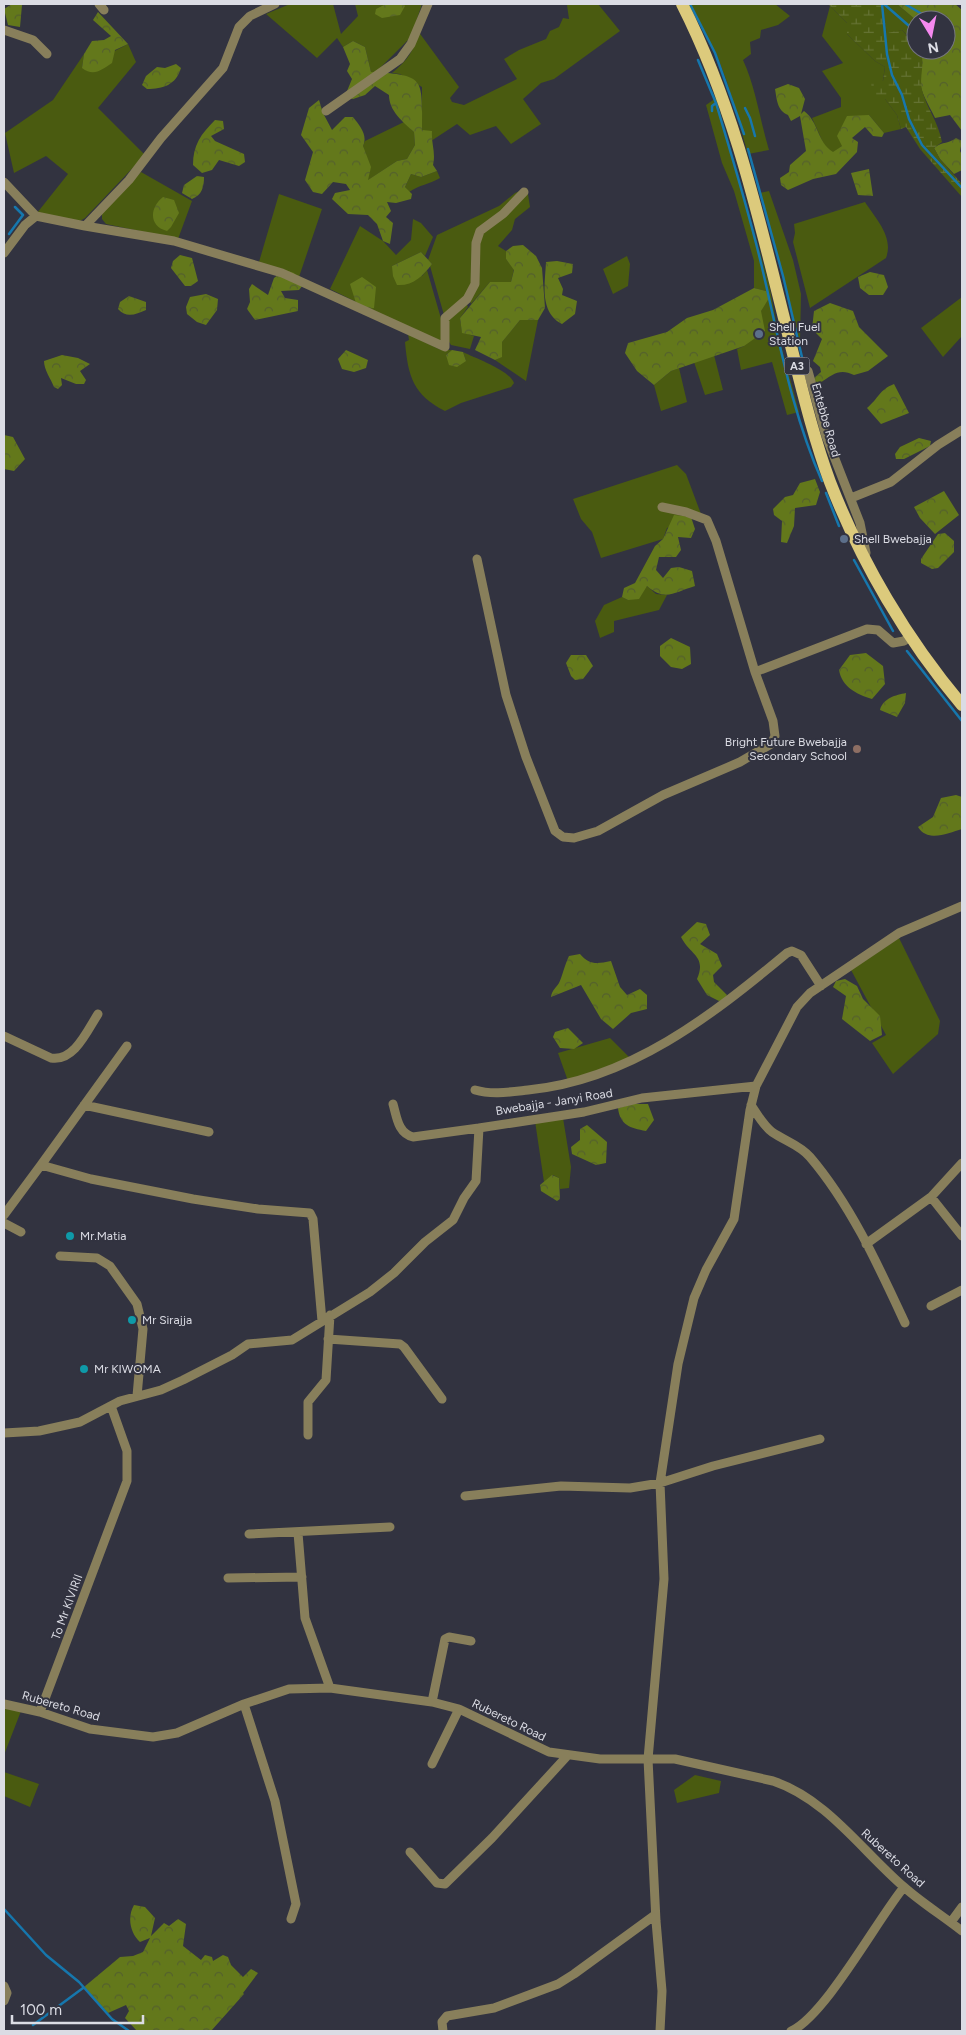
<svg xmlns="http://www.w3.org/2000/svg" width="966" height="2035" font-family="Figtree,sans-serif">
<style>
.green{fill:#4a5b10}
.forest{fill:url(#forest-crowns)}
.wetland{fill:url(#wetland-marsh)}
.lines{fill:none;stroke-linecap:round;stroke-linejoin:round}
.stream{stroke:#1677ad;stroke-width:2.5}
.street{stroke:#887f5b;stroke-width:9}
.primary{stroke:#dcca7c;stroke-width:12}
.service-dot{fill:#5c6f8a;stroke:#323340;stroke-width:2}
.education-dot{fill:#8d6e63;stroke:#323340;stroke-width:2}
.culture-dot{fill:#0f9aa8;stroke:#323340;stroke-width:2}
.labels{text-anchor:middle;stroke-width:4;stroke-linejoin:round;paint-order:stroke}
.shield{fill:#323340;stroke:#a8a9b3;stroke-width:1}
.shield-label{font-size:11px;font-weight:bold;fill:#dbdce4}
.poi-label{font-size:12px;fill:#dbdce4;stroke:#323340;text-anchor:start}
.street-label{font-size:12px;fill:#dbdce4;stroke:#323340}
</style>
<defs>
<pattern id="forest-crowns" width="20" height="18" patternUnits="userSpaceOnUse" patternTransform="scale(1.25)"><rect width="20" height="18" fill="#63781b"/><path d="M2 6a3 3 0 1 1 6 0M12 15a3 3 0 1 1 6 0" fill="none" stroke="#54602d"/></pattern>
<pattern id="wetland-marsh" width="20" height="14" patternUnits="userSpaceOnUse" patternTransform="scale(1.25)"><rect width="20" height="14" fill="#4a5b10"/><path d="M1 5h8M5 5V1M11 12h8M15 12V8" fill="none" stroke="#647233"/></pattern>
</defs>
<rect width="100%" height="100%" fill="#323340"/>
<!-- green -->
<path class="green" d="M290,4H333L341,34L358,16L355,4H422L411,37L375,73L371,72L365,47L353,41L343,47L337,38L317,58L266,14Z
M570,4H598L620,31L554,79L541,83L523,99L541,124L511,144L496,126L470,135L457,124L431,141L422,130V87L400,74L392,73C407,61 415,50 418,31L459,87L450,98L452,102L464,105L517,79L504,59L519,50L546,39L550,31L559,27L563,18L569,19L567,5Z
M688,4H775L790,16L778,25L761,30L760,38L750,42L751,54L743,60C756,88 760,121 769,150L748,154L727,82L716,53Z
M882,4H897L916,20L913,41L902,30L887,34Z
M830,6L847,23V34L875,61L885,67L880,99H885L897,115L901,129L884,133L869,115L842,146L833,153L825,147L812,118L841,107V98L822,71L843,63L822,36Z
M128,44L136,62L98,108L145,155L85,218L78,222L37,213L68,174L46,156L14,173L5,133L53,100L84,54L82,68Z
M716,98L769,284L779,338L799,412L787,415L772,362L741,370L737,349L744,346L761,311L766,291L754,288V261L734,191L722,163L706,105Z
M404,122L414,132L415,145L407,159L397,161L367,181L363,146L365,141Z
M437,171L440,178C430,184 419,185 409,192L405,187L411,174L421,177Z
M141,172L192,201L178,239L106,224L102,219V211Z
M527,188L530,207L515,219L512,230L498,246L506,251V259L514,269L511,282H490L471,304L469,298L465,297L444,315L430,266L432,264L428,260L437,235L499,206L515,193Z
M769,191L793,260L801,294L800,342L760,193Z
M279,194L322,209L299,277L259,262Z
M865,202C876,219 894,237 886,258L810,308L793,242L795,233L794,224Z
M413,219L421,223L433,237L425,256L421,252L392,266L422,276L427,270L442,322L443,345L330,289L360,226L383,241L396,255L411,240Z
M627,256L630,264L628,286L613,294L603,269Z
M962,297V336L943,357L921,328Z
M466,303L468,307L460,318L462,332L474,336L470,349L451,345L448,340L447,320Z
M520,320H538L526,381L495,360L501,357V343Z
M408,334L441,350H452L446,355L466,361L463,352C477,359 509,370 514,383L511,387L461,403L445,411C413,395 408,376 405,342L409,340Z
M714,355L723,390L705,395L694,362Z
M679,368L687,402L661,411L654,385L671,371Z
M677,465L686,474L701,514L667,528L663,539L601,558L592,532L581,519L573,499Z
M647,586L656,594L667,595L659,610L614,621V632L600,638L595,621L604,605L622,597L628,600Z
M899,938L940,1021L938,1034L893,1074L872,1043L886,1035L851,970Z
M610,1038L630,1058L568,1081L558,1053Z
M563,1118L571,1167L569,1188L560,1189L559,1178L553,1175L544,1182L535,1121Z
M4,1707L21,1711L4,1755Z
M4,1772L39,1784L30,1807L4,1796Z
M695,1775L721,1781L719,1793L677,1803L674,1790Z"/>
<!-- forest -->
<path class="forest" d="M12,4H25L22,5L20,27L8,25L4,9Z
M386,4H403L405,6L400,15L382,18L375,14L376,9Z
M897,4H955L962,10V131L950,115L935,118C929,105 920,92 919,77C919,66 925,61 919,50H946V20H916Z
M98,12L128,44L115,50L112,63C101,70 94,77 82,68L84,54L92,41L104,40L111,36L93,20Z
M353,41L365,47L371,72C426,75 422,78 422,130L432,131C431,144 436,152 433,165L437,171L421,177L411,174L405,187L412,194L411,199L396,203L387,202L391,211L386,217L393,223L390,244L383,241L377,224L368,215L348,214L332,199L335,193L350,190L346,184L333,182L322,194L313,192L305,180L313,152L301,135L309,108L319,100L323,113L332,130L345,117H353C360,126 368,135 363,146L371,167L368,180L397,161L407,159L415,145L414,132C403,122 389,111 389,95L375,86L365,95L353,99L345,96L352,79L347,71L350,64L343,47Z
M176,64L181,68C176,85 163,89 147,89L142,85L146,76L157,67L165,68Z
M788,84L799,88L805,99L801,114L804,111C819,122 817,142 833,152L842,146L837,136L847,116L869,115L884,133L882,137L873,136L865,127L852,138L858,142L857,152L836,174L813,179L788,190L781,185L780,178L789,172L790,165L806,151L800,116L791,121L788,115C777,110 777,100 775,89Z
M215,120L223,121L224,129L211,136L215,141L244,154L245,162L239,166L219,160L212,170L202,173L193,165C193,145 201,134 215,120Z
M956,138L962,141L960,151L962,155V170L954,174L940,159L934,148C943,141 949,144 956,138Z
M869,169L873,196L858,195L851,173Z
M197,176L204,177C204,187 202,195 192,199L182,193L184,185Z
M163,197L174,200L179,213L171,227L167,231C148,226 150,207 163,197Z
M523,245L536,256L542,268L545,308L538,320H520L502,342V357L495,360L475,350L481,337L462,333L460,318L490,282H511L514,270L506,259V251L513,246Z
M421,252L432,264C423,276 413,286 397,285L393,276L392,266Z
M180,255L192,258L198,281L191,286H185L171,268L173,261Z
M557,261L573,264L572,273L558,278L563,289L562,295L577,301L575,314L562,324C539,312 545,284 546,262Z
M285,270L294,273L303,285L299,290L281,291L285,298L298,300V311L255,320L247,309L250,302L249,289L252,284L268,295L274,278Z
M870,272L884,275L888,287L883,295H869L860,288L858,277Z
M362,277L376,287L374,308L366,309L356,303L350,284Z
M754,288L766,291L769,298L761,311L765,331L744,346L671,371L654,385L637,371L625,353L628,343L667,332L687,318L713,310Z
M206,294L218,299L217,310L206,325L197,322L187,314L186,307L190,297Z
M129,296L146,302V310C136,314 127,319 118,309L120,302Z
M830,303L853,311L859,327L888,356L868,371L854,375C840,368 833,374 820,383L814,381V378L821,372L820,367L813,361L822,339L812,329L814,311Z
M346,350L368,360L366,368L354,372L342,369L338,359Z
M452,350L463,352L466,361L457,367L449,365L446,355Z
M62,355L78,358L90,364L80,371L86,380L84,384H76L61,378L62,385L58,389L54,387C51,379 44,370 44,361Z
M894,384L909,413L881,424L867,408C879,398 879,390 894,384Z
M4,435L13,437L25,459L14,471L4,469Z
M919,438L931,441L930,446L904,459H896L895,454L900,447Z
M815,479L820,492L816,505L795,508L794,526L787,543L781,542L782,521L774,515L773,509L785,497L793,495L800,483Z
M944,491L959,515L935,534L920,518L914,507Z
M674,515L691,517L695,529L691,538L678,537L681,550L676,557H659L656,570L663,578L671,568L679,567L692,571L695,586C675,592 665,602 647,586L639,599L628,600L622,597L624,588L635,583L655,546L663,539Z
M945,533L954,541V552L938,568L932,569L921,563V559L938,534Z
M671,638L690,647L691,664L682,669L671,667L660,656V646Z
M866,653L883,666L885,684L872,699C856,694 842,687 839,670L850,655Z
M571,655H586L593,666L583,679L575,680L571,676L566,663Z
M906,693L905,703L897,717L880,710C883,698 896,695 906,693Z
M956,795L962,797V829C948,833 928,843 918,827L933,817L941,798Z
M697,922L706,924L710,935L700,944L717,954L722,966L713,975L714,982L727,995L724,1000L719,1001L707,995L697,979C707,956 690,955 681,937Z
M580,954C589,965 597,964 611,961L620,987L627,995L640,989L647,995V1009L631,1013L613,1029L601,1019L581,985L551,997C552,990 556,988 559,983C562,977 565,964 569,956Z
M845,979L857,986L863,999L880,1016L882,1035L870,1041L842,1019L846,996L833,987L836,981Z
M568,1028L583,1043L574,1049L560,1048L553,1037L555,1032Z
M633,1104H648L654,1120L646,1131C630,1128 620,1125 618,1108Z
M587,1125L607,1142L606,1163L596,1165L572,1154L571,1147L580,1140V1129Z
M552,1175L559,1178L560,1199L557,1201L541,1191L540,1185Z
M134,1905L145,1907L155,1918L151,1936L164,1923L169,1926L178,1919L186,1924L183,1946L201,1960L205,1955L212,1957L213,1961L223,1955L228,1957L231,1965L243,1977L251,1969L258,1973L243,1993L244,1994L211,2031H137L125,2018L129,2011L126,2005L108,2013L84,1987L120,1957L133,1956L143,1952L150,1938L140,1942C130,1933 127,1917 134,1905Z"/>
<!-- wetland -->
<path class="wetland" d="M828,4H882L887,33L902,30L916,46V50L921,52C925,65 919,77 922,90C927,109 938,121 942,142L934,148L940,159L962,184V197L920,149L906,127L901,129L897,115L885,99H880L872,91L871,82L883,81L885,67L875,61L847,34V23Z"/>
<g class="lines">
<!-- stream -->
<path class="stream" d="M690,4L715,53L744,134
M882,4L887,54L892,75L902,95L909,119L922,145L962,188
M884,4L916,32
M905,4L932,20
M935,50L938,52
M698,60L716,103L712,106V111
M716,103C733,160 751,218 764,276C780,345 793,416 822,481
M745,108L750,118L755,136
M748,149L783,276L805,370
M9,234L23,215L15,207
M826,493L839,526
M854,560L893,631
M907,651L962,721
M4,1909L46,1955L79,1982L112,2019L129,2031
M33,2025L83,1988"/>
<!-- street -->
<path class="street" d="M99,4L104,10
M4,30L33,40L47,54
M326,111L400,59L411,44L428,4
M4,182L36,216
M85,226L174,241L282,273L445,347V318L467,299L475,284L476,243L480,231L503,214L524,192
M4,253L25,225L36,216L85,226L129,180L161,138L223,68L239,27L250,16L275,4
M808,371L826,436L860,523L866,553
M851,498L891,482L938,445L962,430
M662,507L686,512L707,520L716,541L755,672L867,629L878,630L893,643L904,641L910,636
M477,559L506,695L526,757L555,831L563,837L574,838L598,831L663,795L740,762L771,744L775,736L773,721L755,672
M4,1036L51,1058C74,1062 87,1031 98,1014
M127,1046L41,1165L91,1179L193,1199L258,1209L310,1213L313,1219L322,1321
M475,1090C492,1095 510,1092 528,1090C630,1080 711,1016 787,953L792,951L801,955L821,986
M393,1104C397,1118 398,1133 413,1137L479,1128
M84,1105L209,1132
M751,1105C757,1114 763,1125 772,1132C785,1141 800,1145 810,1157C851,1205 879,1267 905,1323
M931,1197L962,1236
M4,1215L41,1165
M4,1223L21,1232
M866,1244L931,1197L962,1163
M60,1256L97,1258L110,1266L137,1304L143,1329L137,1396
M931,1306L962,1290
M328,1339L400,1344L404,1347L442,1399
M4,1433L39,1431L80,1422L120,1401L161,1390L183,1380L232,1355L248,1344L292,1340L370,1292L394,1273L425,1242L453,1220L464,1198L476,1181L479,1128L584,1112L642,1098L756,1086
M308,1435V1402L326,1380L330,1315
M465,1496L561,1486L630,1488L660,1483L713,1466L820,1439
M298,1533L305,1618L330,1688
M249,1534L390,1527
M228,1578L302,1577
M432,1702L445,1639L449,1637L471,1641
M4,1704L40,1712L90,1729L153,1737L177,1733L244,1704L289,1689L330,1688L432,1702L459,1709L549,1752L600,1759H675L773,1781C827,1799 862,1851 904,1887C922,1903 943,1916 962,1931
M244,1704L275,1801L296,1904L291,1919
M40,1712L127,1481V1451L111,1406
M432,1764L459,1709
M410,1852L437,1883L445,1884L492,1838L568,1755
M951,1922L962,1907
M4,1986L7,1993L4,2001
M443,2031L442,2022L447,2016L494,2008L558,1984L574,1974L655,1915
M660,2031L662,1991L656,1921L648,1759L664,1579L660,1483L678,1364L694,1298L706,1270L734,1219L750,1110L756,1086L797,1007L810,993L899,933L962,906
M791,2031C825,2016 877,1920 904,1887"/>
<!-- primary -->
<path class="primary" d="M682,4C736,110 761,228 790,342C802,389 813,436 830,482C861,562 907,640 962,705"/>
</g>
<!-- markers -->
<g class="service-dot">
<circle cx="759" cy="334" r="5"/>
<circle cx="844" cy="539" r="5"/>
</g>
<circle class="education-dot" cx="857" cy="749" r="5"/>
<g class="culture-dot">
<circle cx="70" cy="1236" r="5"/>
<circle cx="132" cy="1320" r="5"/>
<circle cx="84" cy="1369" r="5"/>
</g>
<g class="labels">
<!-- shield labels -->
<rect class="shield" x="784.5" y="357.5" width="25" height="17" rx="4"/>
<g class="shield-label">
<text x="797" y="370">A3</text>
</g>
<!-- poi labels -->
<g class="poi-label">
<text x="769" y="331">Shell Fuel<tspan x="769" dy="14">Station</tspan></text>
<text x="854" y="543">Shell Bwebajja</text>
<text x="847" y="746" text-anchor="end">Bright Future Bwebajja<tspan x="847" dy="14">Secondary School</tspan></text>
<text x="80" y="1240">Mr.Matia</text>
<text x="142" y="1324">Mr Sirajja</text>
<text x="94" y="1373">Mr KIWOMA</text>
</g>
<!-- street labels -->
<g class="street-label">
<text transform="translate(826 420) rotate(74)" y="4">Entebbe Road</text>
<text transform="translate(554 1102) rotate(-9)" y="4">Bwebajja - Janyi Road</text>
<text transform="translate(67 1607) rotate(-70)" y="4">To Mr KIVIRII</text>
<text transform="translate(61 1706) rotate(16)" y="4">Rubereto Road</text>
<text transform="translate(509 1720) rotate(26)" y="4">Rubereto Road</text>
<text transform="translate(893 1858) rotate(42)" y="4">Rubereto Road</text>
</g>
</g>
<!-- border -->
<rect width="966" height="2035" fill="none" stroke="#dbdce4" stroke-width="10"/>
<!-- north arrow -->
<g transform="translate(931 35) rotate(170)"><circle r="24" fill="#323340" stroke="#767782"/>
<path d="M0-4L9 19L0 12L-9 19Z" fill="#f589ef"/>
<text y="-8" font-size="14" font-weight="bold" text-anchor="middle" fill="#dbdce4">N</text>
</g>
<!-- scale -->
<path d="M12 2015v8h131v-8" fill="none" stroke="#dbdce4" stroke-width="2.5"/>
<text x="20" y="2015" font-size="15" fill="#dbdce4" stroke="#323340" stroke-width="4" paint-order="stroke">100 m</text>
</svg>
